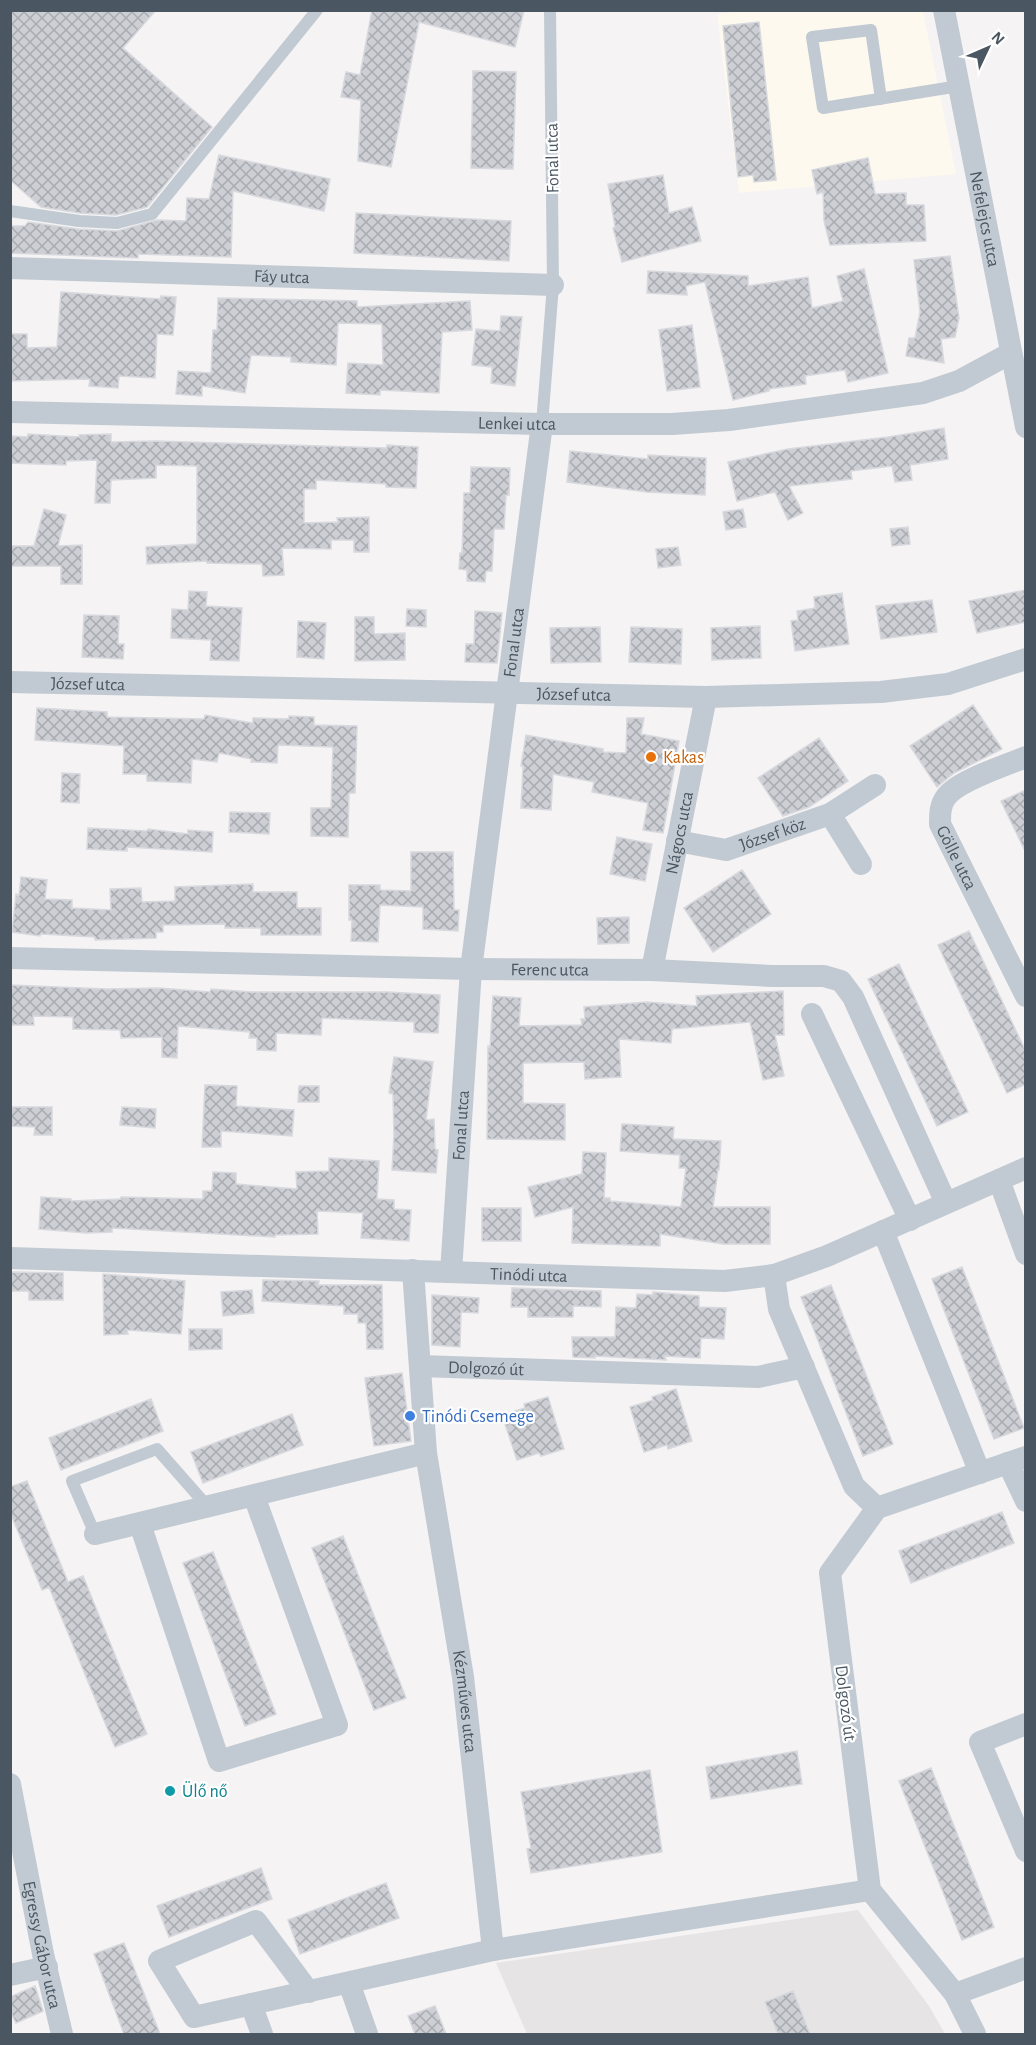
<svg xmlns="http://www.w3.org/2000/svg" width="1036" height="2045" font-family="'Alegreya Sans',sans-serif">
<style>
.commercial{fill:#fdf9ef}
.education{fill:#e6e4e5}
.building{fill:url(#building-cross-hatch);stroke:#d7d9de;stroke-width:1.5}
.lines{fill:none;stroke-linecap:round;stroke-linejoin:round}
.lane{stroke:#c1cad2;stroke-width:12}
.street{stroke:#c1cad2;stroke-width:22}
.food-dot{fill:#e8710a;stroke:#fff;stroke-width:2}
.shop-dot{fill:#3f7fe0;stroke:#fff;stroke-width:2}
.culture-dot{fill:#0f9aa8;stroke:#fff;stroke-width:2}
.labels{text-anchor:middle;stroke-width:4.5;stroke-linejoin:round;paint-order:stroke}
.street-label{font-size:18px;fill:#4a5661;stroke:#fff}
.food-label{font-size:18px;fill:#c56008;stroke:#fff;text-anchor:start}
.shop-label{font-size:18px;fill:#366cbe;stroke:#fff;text-anchor:start}
.culture-label{font-size:18px;fill:#0d838f;stroke:#fff;text-anchor:start}
</style>
<defs>
<pattern id="building-cross-hatch" width="8" height="8" patternUnits="userSpaceOnUse" patternTransform="scale(1.5)"><rect width="8" height="8" fill="#cdcfd5"/><path d="M0 0l8 8M0 8l8-8" fill="none" stroke="#a8abb0"/></pattern>
</defs>
<rect width="100%" height="100%" fill="#f5f3f3"/>
<!-- commercial -->
<path class="commercial" d="M746,10L923,11L956,174L739,193L717,14Z"/>
<!-- education -->
<path class="education" d="M858,1910L929,2006L945,2034H527L496,1963Z"/>
<!-- building -->
<path class="building" d="M10,10H156L123,48L212,127L147,207L116,215L80,213L41,207L10,180Z
M372,10H524L515,47L419,22L391,167L358,161L361,100L341,97L346,72L360,75Z
M759,22L776,180L754,182L753,175L738,177L723,26Z
M473,71L516,72L513,169L471,168Z
M219,155L330,179L324,211L233,191L231,257L138,254V258L10,253V226H25L28,222L78,229L117,231L157,220L186,221L187,198L209,199Z
M868,158L875,194L906,193V205H924L926,241L830,245L824,221L823,192L817,194L812,170Z
M663,175L669,213L692,207L701,241L622,262L613,228L615,227L608,184Z
M356,213L511,221L509,261L354,253Z
M950,256L959,318L955,337L941,339L944,363L906,356L909,338H915L920,312L914,260Z
M864,269L888,373L848,382L845,370L805,376L806,384L769,389V391L733,400L705,282L686,286L687,295L647,293L648,271L748,276V286L808,277L812,308L843,301L837,276Z
M61,292L160,299L161,296L176,297L173,335L157,334L155,378L119,376L118,388L89,386L90,379L10,381V334H27V348L57,347Z
M218,298L357,301V307L470,301L472,330L442,332L439,393L380,390V395L346,393L348,363L383,365L382,324L338,323L336,365L291,362V357L251,355L245,393L202,386V396L176,394L178,371L211,373L213,330H217Z
M501,316L522,317L515,386L491,383L492,367L472,365L476,329L500,331Z
M692,325L700,387L667,391L659,330Z
M944,428L948,459L910,465L912,480L895,482L892,466L851,471L852,479L789,486L803,513L788,520L775,492L737,501L728,462L788,449L888,437Z
M28,434L80,437L79,435L111,434V442L155,441L387,448V445L418,447L416,488L386,487V484L316,480V489H304V523L338,522L337,518L369,517V552H354V540H331V549L282,548L284,575L263,576L262,564L207,563V561L147,564L146,547L197,544V466L156,465V478L111,480L110,503H95L97,460L66,461V465L10,463V436L28,437Z
M570,451L648,459V455L706,458L705,495L647,492L567,482Z
M471,467L510,468L509,495H506L504,529H494L492,571H486L485,582L467,581V570L459,569L460,553H462L464,493H470Z
M44,509L66,515L58,546L82,545V584H61V566H10V546H34Z
M743,509L746,527L726,530L723,512Z
M908,527L910,544L892,546L890,529Z
M678,547L681,565L658,568L656,549Z
M1026,590V622L977,633L969,601Z
M189,591L207,592L206,606L242,608L239,661L210,660L211,640L171,638L172,609L188,610Z
M842,593L849,644L795,651L791,621L798,620L797,611L815,608L814,597Z
M932,600L937,632L881,639L876,606Z
M407,609L426,610V627L406,626Z
M475,611L502,613L497,663L465,662L466,644H474Z
M84,615L119,616L118,644H124L123,659L82,657Z
M355,617H374V634L405,633V660L355,661Z
M298,621L326,623L324,659L297,657Z
M760,626L761,658L712,660L711,628Z
M600,627L601,662L551,663L550,628Z
M631,627L682,629L681,664L629,662Z
M973,705L1002,749L954,773L937,787L910,746Z
M37,708L107,712V717L204,719L205,715L253,723V718L289,719V716L314,717V725L357,726L355,793H349L348,837L311,836V808H331L333,747L278,745L277,763L251,762L252,759L219,753L217,762L192,759L191,783L147,781V774H123L124,746L35,740Z
M627,718H644L641,734L679,741L663,833L643,830L648,803L592,792L594,782L553,774L551,810L521,808L523,766H521L526,735L603,749V752L626,753Z
M819,738L848,781L809,807L783,816L758,778Z
M62,773L80,774L79,803L61,802Z
M1026,790V853L1001,801Z
M230,812L270,813L269,834L229,832Z
M88,828L147,831L148,829L188,834V830L213,832L212,852L127,847V851L87,849Z
M617,837L652,844L645,881L610,874Z
M411,852H453L454,910H459L458,931L423,929V907L380,905L378,942L351,941L352,920H349V885H380V890L411,891Z
M742,870L771,914L713,952L684,908Z
M21,877L47,880L45,899L72,900V908L111,910L110,889L141,888L142,902L175,901V887L253,884V892H297V908H321V935H261V928H225V924L163,925V932H156V938L95,940V937L41,934L40,936L12,932L16,894L19,895Z
M629,917V943L598,944L597,918Z
M969,931L1026,1052V1084L1007,1093L938,945Z
M899,964L968,1112L937,1126L868,979Z
M10,985L107,989L159,988L210,992L211,989L251,992H388L440,995L438,1033L414,1032V1022L322,1018L321,1035L276,1033V1051L257,1050V1038H249L250,1032L178,1026L177,1058L162,1057V1037L121,1038L120,1030L73,1029V1017L33,1016L34,1025H10Z
M783,991L784,1035H775L784,1076L763,1080L750,1022L672,1029L671,1043L619,1039L621,1077L585,1079L584,1062L523,1063V1103L565,1104V1140L487,1139L488,1046L490,1047L493,996L521,998L519,1026L582,1025L581,1019H585L584,1007L647,1002L697,1006L696,996Z
M394,1057L433,1062L426,1120L434,1119L435,1149L438,1150L436,1173L392,1170L394,1135L393,1094L389,1093Z
M205,1085L237,1086L236,1106L294,1110L292,1136L221,1131V1147H202Z
M299,1086H319V1102H298Z
M10,1107H52V1135H34L35,1127L10,1126Z
M122,1107L156,1109L155,1128L120,1125Z
M622,1124L674,1127L673,1139L721,1141L719,1170H718L713,1207H770V1244H723L660,1234V1246L572,1243L573,1207L535,1217L528,1187L582,1174L583,1152L606,1153L604,1198H610V1201L681,1207L686,1168H679L680,1155L620,1151Z
M329,1158L379,1161L377,1199L394,1200V1209L411,1210L409,1241L361,1238L363,1213L317,1211L318,1234L275,1235V1237L112,1228V1232L86,1233L39,1229L41,1197L71,1199V1201L121,1199V1197L203,1199V1191H212L213,1172L236,1173V1184L297,1189L296,1172L329,1171Z
M482,1208H521V1241H482Z
M962,1267L1024,1428L994,1439L932,1279Z
M10,1272L63,1273V1300H29V1291H10Z
M103,1274L185,1281L181,1334L127,1330L128,1334L104,1335Z
M263,1280L319,1281L318,1285H382L383,1349H367L366,1323H358V1314H344V1306L262,1301Z
M831,1285L893,1444L863,1456L801,1297Z
M512,1288L601,1291V1307L573,1306V1317H528V1307H511Z
M252,1290L254,1313L223,1316L221,1292Z
M653,1292L699,1296V1307L726,1308L724,1339L701,1338L700,1358L665,1356L666,1360L595,1356V1358L573,1357L572,1337H615L616,1307L636,1308L637,1294L653,1295Z
M432,1295L479,1298L478,1313L461,1312L460,1347L432,1345Z
M189,1329H222V1349L189,1350Z
M402,1373L411,1441L374,1446L365,1378Z
M676,1389L692,1441L668,1449L667,1445L644,1452L630,1407L653,1400L652,1397Z
M548,1397L564,1449L541,1456L539,1453L517,1460L502,1415L525,1408L524,1404Z
M151,1399L163,1431L61,1470L49,1438Z
M292,1414L303,1445L203,1483L191,1452Z
M27,1481L68,1582L83,1576L147,1734L115,1747L49,1587L42,1590L10,1512V1487Z
M1002,1512L1014,1543L911,1583L899,1551Z
M343,1536L406,1698L374,1710L312,1548Z
M213,1552L276,1714L245,1726L183,1563Z
M797,1751L802,1784L711,1799L706,1767Z
M931,1768L994,1927L962,1940L899,1781Z
M650,1770L662,1852L531,1873L527,1849L531,1848L521,1792Z
M261,1868L272,1899L169,1937L157,1906Z
M386,1883L399,1918L300,1954L288,1920Z
M124,1943L160,2034H124L94,1954Z
M35,1986L43,2011L16,2023L10,2011V1997Z
M793,1991L810,2034H778L765,2002Z
M435,2006L446,2034H415L408,2016Z"/>
<g class="lines">
<!-- lane -->
<path class="lane" d="M881,99L871,30L812,37L823,108L959,86
M10,211L79,221L117,223L152,214L317,10
M542,424L553,285L550,10
M95,1534L72,1481L157,1449L208,1507"/>
<!-- street -->
<g class="street">
<path id="s1" d="M944,10L1026,427"/>
<path id="s2" d="M10,268L553,285"/>
<path id="s3" d="M10,412L542,424H672L729,420L923,393L959,381L1011,353"/>
<path id="s4" d="M10,682L706,697L881,692L914,688L948,684L1026,659"/>
<path id="s5" d="M1026,757C1006,765 957,781 946,797C940,805 940,814 940,824L1026,996"/>
<path d="M830,814L861,864"/>
<path id="s6" d="M677,841L726,850L830,814L875,785"/>
<path id="s7" d="M10,958L471,969L652,970L772,976H824L841,981L853,997L946,1203"/>
<path id="s8" d="M652,970L706,697"/>
<path d="M812,1014L910,1220"/>
<path d="M999,1180L1026,1254"/>
<path d="M883,1231L980,1473"/>
<path id="s9" d="M10,1258L725,1281L774,1275L827,1256L1026,1168"/>
<path id="s10" d="M413,1270L426,1453L463,1677L493,1950L870,1890"/>
<path id="s11" d="M451,1272L471,969L542,424"/>
<path d="M774,1275L779,1309L854,1486L877,1508"/>
<path id="s12" d="M420,1366L758,1377L804,1367"/>
<path d="M1008,1463L1026,1501"/>
<path d="M140,1524L219,1761L337,1725L254,1496"/>
<path d="M95,1534L426,1453"/>
<path d="M1026,1724L980,1742L1026,1851"/>
<path id="s13" d="M10,1784L43,1954L62,2034"/>
<path d="M10,1975L47,1967"/>
<path d="M349,1983L367,2034"/>
<path d="M309,1992L256,1921L159,1961L194,2017L493,1950"/>
<path d="M955,1994L1026,1968"/>
<path d="M251,2004L262,2034"/>
<path d="M975,2034L955,1994L870,1890L830,1573L877,1508L1026,1457"/>
</g>
</g>
<!-- markers -->
<circle class="food-dot" cx="651" cy="757" r="6"/>
<circle class="shop-dot" cx="410" cy="1416" r="6"/>
<circle class="culture-dot" cx="170" cy="1791" r="6"/>
<g class="labels">
<!-- street labels -->
<g class="street-label">
<text transform="translate(552 158) rotate(-91)" y="6">Fonal utca</text>
<text dy="6" stroke="none"><textPath href="#s1" startOffset="213">Nefelejcs utca</textPath></text>
<text dy="6" stroke="none"><textPath href="#s2" startOffset="272">Fáy utca</textPath></text>
<text dy="6" stroke="none"><textPath href="#s3" startOffset="507">Lenkei utca</textPath></text>
<text dy="6" stroke="none"><textPath href="#s11" startOffset="633">Fonal utca</textPath></text>
<text dy="6" stroke="none"><textPath href="#s4" startOffset="78">József utca</textPath></text>
<text dy="6" stroke="none"><textPath href="#s4" startOffset="564">József utca</textPath></text>
<text dy="6" stroke="none"><textPath href="#s8" startOffset="140">Nágocs utca</textPath></text>
<text dy="6" stroke="none"><textPath href="#s6" startOffset="99">József köz</textPath></text>
<text dy="6" stroke="none"><textPath href="#s5" startOffset="156">Gölle utca</textPath></text>
<text dy="6" stroke="none"><textPath href="#s7" startOffset="540">Ferenc utca</textPath></text>
<text dy="6" stroke="none"><textPath href="#s11" startOffset="147">Fonal utca</textPath></text>
<text dy="6" stroke="none"><textPath href="#s9" startOffset="519">Tinódi utca</textPath></text>
<text dy="6" stroke="none"><textPath href="#s12" startOffset="66">Dolgozó út</textPath></text>
<text dy="6" stroke="none"><textPath href="#s10" startOffset="435">Kézműves utca</textPath></text>
<text transform="translate(846 1703) rotate(83)" y="6">Dolgozó út</text>
<text dy="6" stroke="none"><textPath href="#s13" startOffset="164">Egressy Gábor utca</textPath></text>
</g>
<!-- food labels -->
<g class="food-label">
<text x="663" y="763">Kakas</text>
</g>
<!-- shop labels -->
<g class="shop-label">
<text x="422" y="1422">Tinódi Csemege</text>
</g>
<!-- culture labels -->
<g class="culture-label">
<text x="182" y="1797">Ülő nő</text>
</g>
</g>
<!-- border -->
<rect width="1036" height="2045" fill="none" stroke="#4a5661" stroke-width="24"/>
<!-- north arrow -->
<g transform="translate(988 48) rotate(46)" stroke="#ffffff" stroke-width="4.5" paint-order="stroke">
<path d="M0-4.5L10 22L0 15L-10 22Z" fill="#4a5661"/>
<text y="-9" font-size="16" font-weight="bold" text-anchor="middle" fill="#4a5661">N</text>
</g>
</svg>
